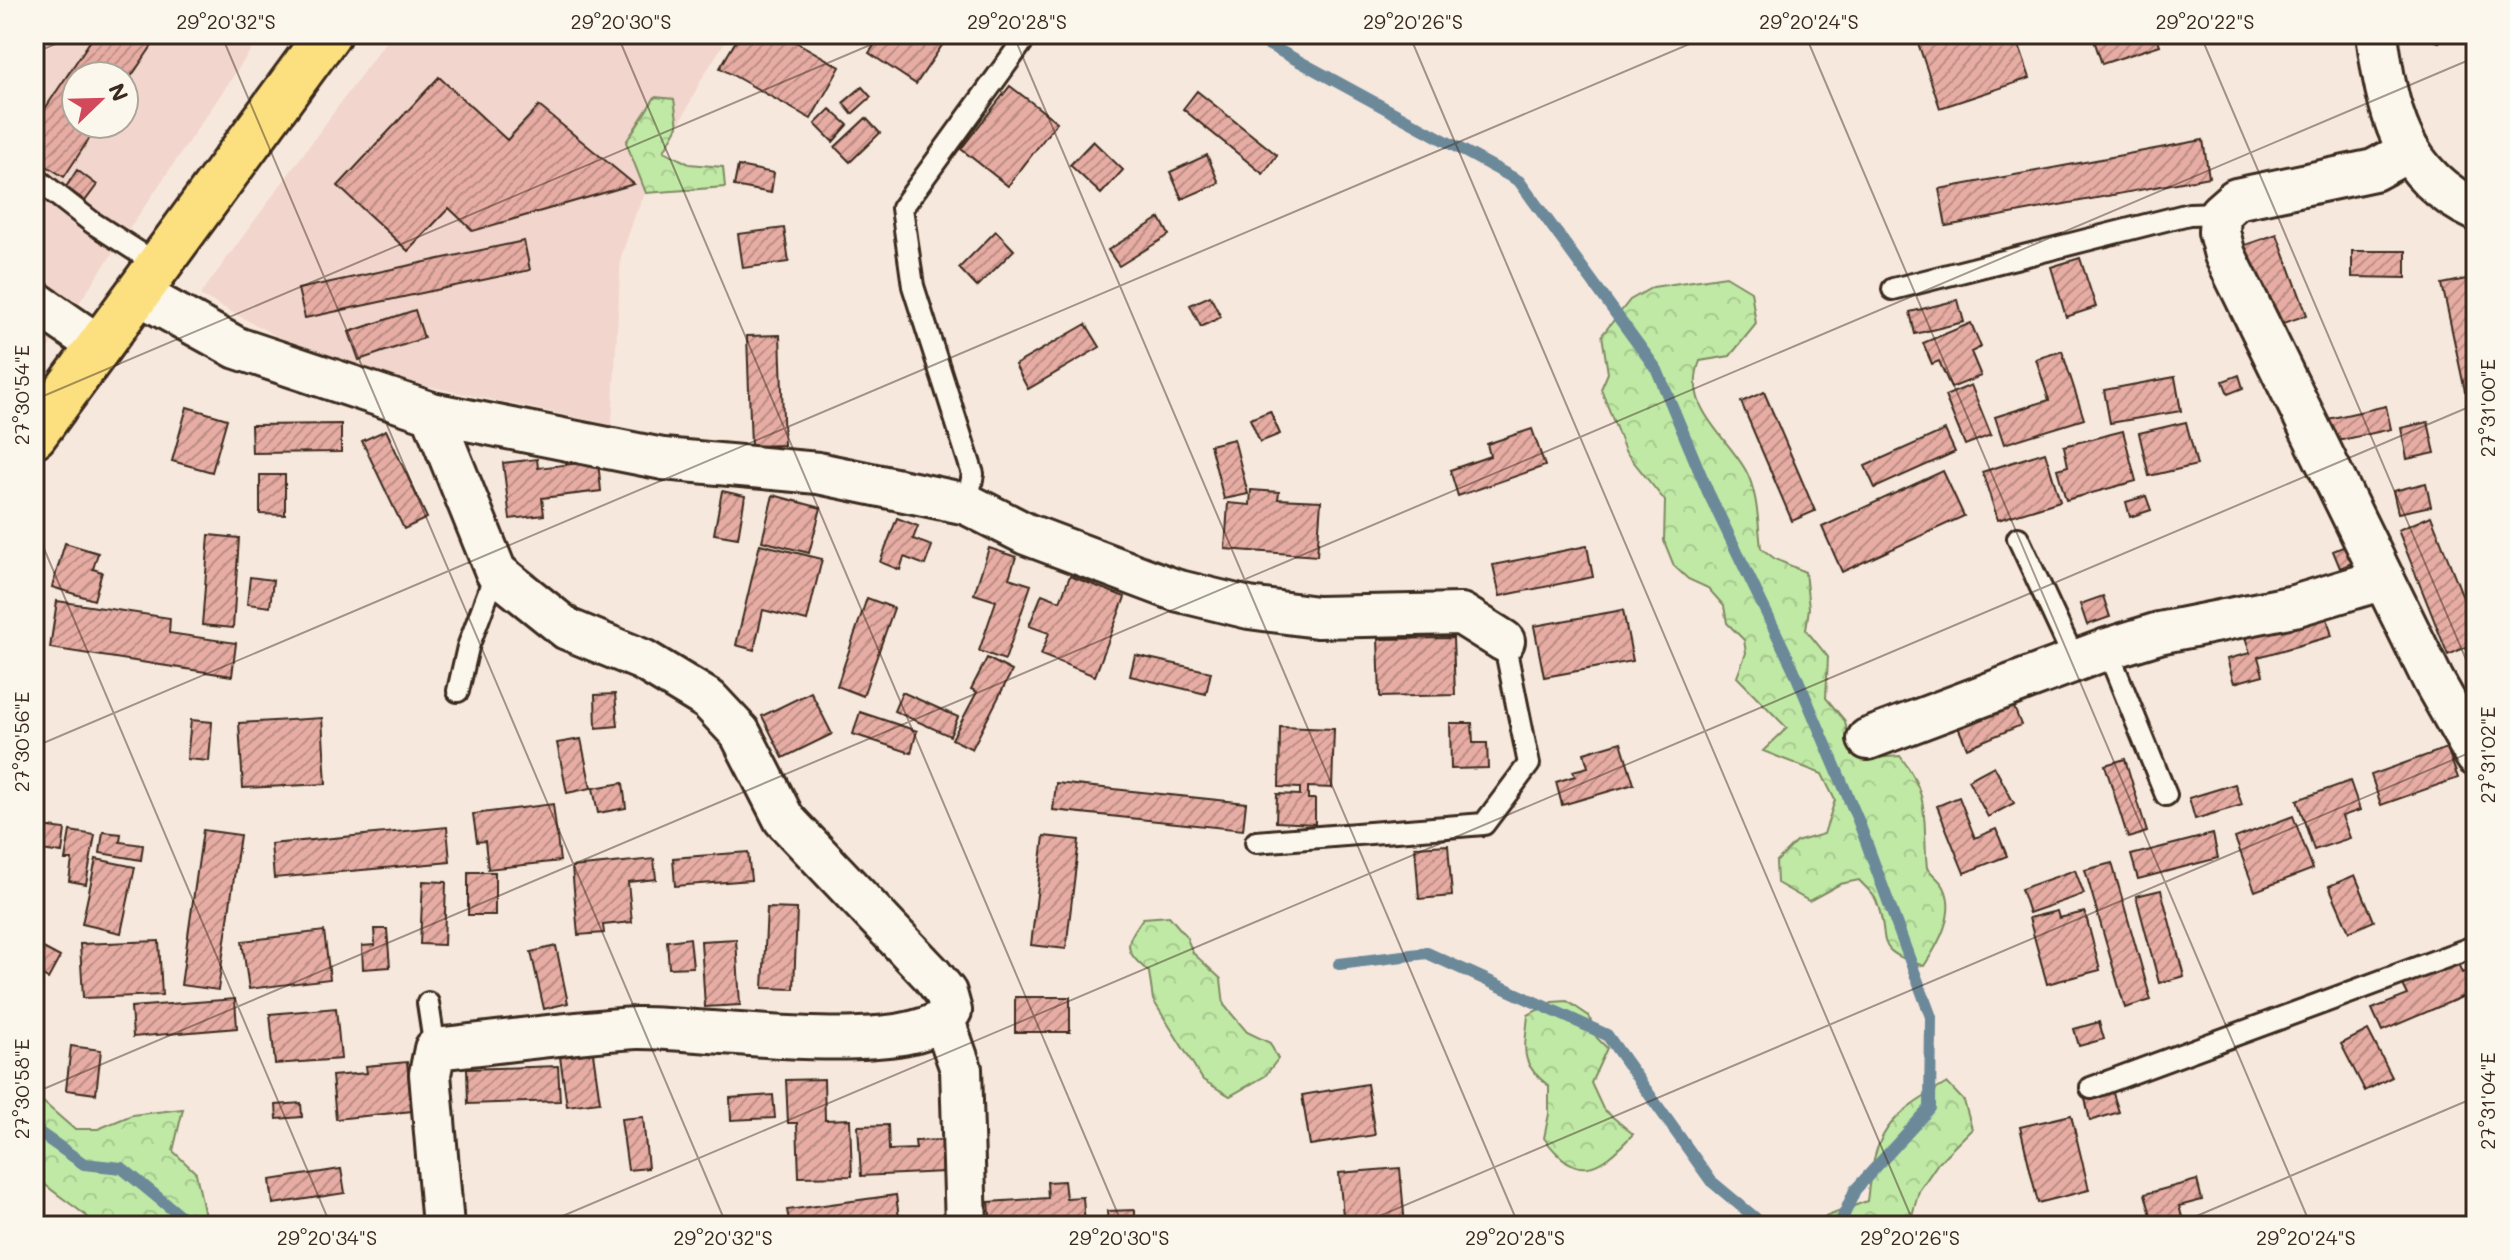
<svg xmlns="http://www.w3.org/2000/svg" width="2510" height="1260" font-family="Mali,sans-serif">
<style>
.built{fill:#f2d6cd;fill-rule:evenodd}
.forest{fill:url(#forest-crowns);stroke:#7e8a62;stroke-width:2}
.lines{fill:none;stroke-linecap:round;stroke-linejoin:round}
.stream{stroke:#6c899a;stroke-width:12}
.building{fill:url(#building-hatch);stroke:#3b2a1e;stroke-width:2}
.lane-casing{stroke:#3b2a1e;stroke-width:26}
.street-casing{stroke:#3b2a1e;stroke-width:46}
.primary-casing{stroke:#3b2a1e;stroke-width:50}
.lane{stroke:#fbf7ec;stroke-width:20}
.street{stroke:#fbf7ec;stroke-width:40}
.primary{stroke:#fce080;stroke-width:44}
.ticks{fill:none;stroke:#3b2a1e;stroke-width:2;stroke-opacity:0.45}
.neatline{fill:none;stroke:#3b2a1e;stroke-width:3}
.ticks-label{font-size:20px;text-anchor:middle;fill:#3b2a1e}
</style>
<defs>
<pattern id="forest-crowns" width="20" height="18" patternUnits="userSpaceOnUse" patternTransform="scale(2)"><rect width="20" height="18" fill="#c0e9a5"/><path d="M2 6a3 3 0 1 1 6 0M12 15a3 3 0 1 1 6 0" fill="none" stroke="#a6c88e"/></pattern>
<pattern id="building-hatch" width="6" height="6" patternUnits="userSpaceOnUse" patternTransform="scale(2)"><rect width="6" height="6" fill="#e7ada4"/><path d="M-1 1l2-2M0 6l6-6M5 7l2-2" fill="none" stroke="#bc8d85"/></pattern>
</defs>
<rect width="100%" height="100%" fill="#f7e8de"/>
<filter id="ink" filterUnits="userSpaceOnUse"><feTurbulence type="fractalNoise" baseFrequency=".0125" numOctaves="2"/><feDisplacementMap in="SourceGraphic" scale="16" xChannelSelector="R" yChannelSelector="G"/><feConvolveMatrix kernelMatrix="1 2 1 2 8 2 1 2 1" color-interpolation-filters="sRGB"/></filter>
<g filter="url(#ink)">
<!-- built -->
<path class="built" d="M34,34H262L34,369ZM76,76H124V124H76Z
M391,34H730L701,80L636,213L621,257L612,425L332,366L200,295Z
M34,1199L42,1202L52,1226H34Z"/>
<!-- forest -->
<path class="forest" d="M655,97L674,99L678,126L664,151L689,164L723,167L725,187L646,193L626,142Z
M1726,276L1751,291L1756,324L1730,356L1700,361C1682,407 1725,434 1745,469C1758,492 1758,523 1761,548L1775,559L1805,572L1809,608L1806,630L1828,657L1826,698L1845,721L1850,748L1873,758L1900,756C1932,797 1922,821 1927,868C1932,874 1941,881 1944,887C1957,913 1938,945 1924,966C1868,948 1893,942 1876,900C1873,893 1864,886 1859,880L1840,884L1809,901L1777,883L1776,862L1796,842L1824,834L1835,800L1822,774L1763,751L1787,728L1737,677L1746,653L1744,640L1727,623L1724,606L1708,588L1688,579L1674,566L1664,541L1665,501L1625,451L1601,389L1608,373L1602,335L1630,300L1653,287Z
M1169,916L1186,936L1193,953L1221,979L1224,1005L1247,1032L1270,1043L1278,1059L1265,1076L1230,1096L1203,1080L1153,1000L1149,972C1123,950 1124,945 1143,918Z
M1567,1001L1589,1016L1597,1038L1607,1048L1591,1083L1603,1109L1633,1134C1598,1172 1577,1183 1544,1138L1549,1114V1086C1518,1063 1525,1050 1528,1015L1552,1002Z
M1947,1083L1964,1101L1972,1129L1938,1163L1919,1191L1909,1226H1823L1825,1217L1867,1201C1875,1130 1886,1119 1947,1083Z
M34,1094L74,1129H98L132,1115L183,1109L173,1151L196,1173L207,1226H98C77,1206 56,1196 34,1175Z"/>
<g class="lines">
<!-- stream -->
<path class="stream" d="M1249,34L1519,181L1657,370L1708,492L1793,668L1858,820L1931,1017L1930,1108L1855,1190L1839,1226
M1339,964L1427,953L1607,1035L1711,1181L1765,1226
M34,1129L84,1164L122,1168L184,1219L187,1226"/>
</g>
<!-- building -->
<path class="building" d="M95,34H160L124,87V76H76V124H99L64,177L34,158V125Z
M740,34H782L840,67L811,119L720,68Z
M882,34H935L945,41L916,84L869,53Z
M1915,34H2015L2030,78L1940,108Z
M2092,34H2156L2160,45L2102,64Z
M2414,34H2442L2439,42Z
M439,77L507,140L539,106L634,184L473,231L449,208L408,251L338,186Z
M1010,86L1057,122L1008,186L961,149Z
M862,87L871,97L852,114L843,103Z
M1197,91L1277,155L1263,174L1183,109Z
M830,109L848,125L833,142L815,124Z
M866,118L880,133L850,162L835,147Z
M2203,140L2209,177L1946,226L1939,189Z
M1093,141L1123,170L1101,194L1070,165Z
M1207,155L1219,183L1182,199L1170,172Z
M738,166L774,173L771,193L734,186Z
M77,170L97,185L85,201L66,187Z
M1160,218L1169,235L1119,266L1108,250Z
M784,228L789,262L743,268L738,234Z
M996,231L1014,250L977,287L959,268Z
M2277,234L2307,315L2272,327L2242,246Z
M524,241L530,270L305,318L298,289Z
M2352,251H2406V278L2352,277Z
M2080,258L2096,307L2066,317L2051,267Z
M2476,277V389L2465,391L2442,284Z
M1210,296L1221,317L1201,327L1190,305Z
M1958,300L1964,322L1915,334L1910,312Z
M415,310L424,338L359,360L349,332Z
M1971,323L1981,347L1971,352L1981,376L1951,388L1939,361L1932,364L1923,343Z
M1086,324L1100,347L1028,389L1015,365Z
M780,335L784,445L751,446L747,336Z
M2062,351L2084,419L2004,444L1995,417L2049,400L2036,359Z
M2239,375L2243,388L2228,394L2223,381Z
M2175,377L2181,411L2110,423L2104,390Z
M1971,385L1991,435L1965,445L1945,396Z
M1764,392L1815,511L1792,521L1741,402Z
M2386,406L2391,429L2333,442L2328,419Z
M187,407L227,419L212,472L172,461Z
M1270,411L1280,434L1260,442L1250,419Z
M2186,422L2197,465L2149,476L2139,433Z
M2428,422L2435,453L2407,459L2401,428Z
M341,424V452L252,453L251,425Z
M1532,429L1545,466L1458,496L1450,470L1490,456L1487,444Z
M386,430L427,518L404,529L362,441Z
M1945,430L1955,452L1875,488L1865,466Z
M2123,431L2136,481L2066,500L2057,469L2068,466L2064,446Z
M1234,439L1248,494L1224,499L1210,445Z
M2045,452L2060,501L1998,520L1982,472Z
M537,459L538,468L598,461L601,491L542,498L544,515L510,519L503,463Z
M1943,471L1964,516L1842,572L1822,527Z
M260,475H285V515L260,514Z
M2426,483L2431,506L2398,513L2393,491Z
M1251,490L1279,492L1278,499L1321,501L1317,556L1225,549L1228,503L1250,505Z
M722,491L745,496L738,538L714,534Z
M773,495L821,508L809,553L762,541Z
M2146,496L2151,510L2130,517L2126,502Z
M2431,516L2476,630V643L2448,655L2398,530Z
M897,518L918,526L913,539L932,546L925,565L904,557L900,570L880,562Z
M209,535L239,538L233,628L202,625Z
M65,543L98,553L93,569L102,572L94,600L52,587Z
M760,544L822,559L807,621L763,610L754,650L736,645Z
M2350,544L2357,561L2340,568L2333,551Z
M1587,546L1593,577L1500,596L1493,565Z
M989,548L1016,557L1009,578L1031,585L1005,660L979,651L996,601L974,594Z
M1070,576L1125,597L1095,676L1041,655L1049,633L1029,626L1042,594L1060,601Z
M250,577L273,580L270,607L247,604Z
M2103,596L2110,617L2087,625L2080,604Z
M867,598L894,608L863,696L837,686Z
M57,601L170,618L169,633L236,643L232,676L50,648Z
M2324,607L2332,636L2258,657L2263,675L2234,683L2227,659L2250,653L2243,630Z
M1623,610L1633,661L1544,677L1534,626Z
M1453,638L1455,695L1380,697L1378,639Z
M1135,655L1211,672L1206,694L1130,676Z
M987,658L1012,671L972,749L952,739L977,692L971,689Z
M811,692L832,734L783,758L762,716Z
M902,692L958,717L950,736L894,711Z
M615,694L618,726L596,728L595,695Z
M2010,697L2021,725L1967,748L1955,720Z
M860,712L917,731L911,753L853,734Z
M322,718L326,784L243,788L239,723Z
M191,720L212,722L209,761L187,759Z
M1450,723H1472L1473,743H1487L1488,768L1451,769Z
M1280,727L1334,729L1332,788L1308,787V799H1315V824L1276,822L1277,794L1300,795V788L1279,787Z
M581,739L591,788L567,793L557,743Z
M1621,742L1634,784L1562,805L1556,782L1575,776L1573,771L1588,767L1584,753Z
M2447,748L2458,778L2381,805L2371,775Z
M2125,759L2147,832L2128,838L2105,765Z
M1994,766L2014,803L1988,817L1968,780Z
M2350,781L2360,810L2342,816L2350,838L2314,850L2297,800Z
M623,783L626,808L598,813L593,788Z
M1056,783L1246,803L1243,830L1053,810Z
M2235,784L2242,805L2195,819L2189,798Z
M1959,797L1975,838L1996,829L2007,856L1964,873L1937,806Z
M553,804L560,861L488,869L485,841L477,842L473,814Z
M2293,816L2313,869L2255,891L2235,838Z
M34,825L65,829L62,853L34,849Z
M447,827L450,862L274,878L271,844Z
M203,830L240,835L218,990L181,985Z
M70,831L95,835L86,884L69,881L72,860H65Z
M103,832L121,834L120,842L143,845L141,860L100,853Z
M2213,834L2218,858L2138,879L2131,855Z
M1044,836L1079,840L1066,949L1031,945Z
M1448,845L1452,896L1419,899L1415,847Z
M748,852L751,880L675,886L673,858Z
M96,859L135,867L121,933L82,924Z
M654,859L656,879L628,882L632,922L603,925L604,933L578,935L572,867Z
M2112,863L2151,1000L2125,1008L2085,870Z
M2075,870L2084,894L2029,913L2021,889Z
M468,872H495V915H468Z
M2355,875L2374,921L2349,932L2329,886Z
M423,881L446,882L444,945L420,944Z
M2161,890L2184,976L2159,983L2136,896Z
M767,908L797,909L794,989L763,988Z
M2057,911L2059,918L2085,912L2100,970L2047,984L2029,918Z
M374,929H387L390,967L363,969L362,946L375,945Z
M324,931L330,979L249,989L242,941Z
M690,938L693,967L669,968L667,941Z
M736,939L740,1005L705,1007L701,941Z
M159,941L162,995L83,998L80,944Z
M34,943L60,957L48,979L34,972Z
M556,946L568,1003L544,1009L531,952Z
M2458,963L2462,973L2476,967V991L2382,1031L2372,1009L2408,995L2403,985Z
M1015,997H1070V1032H1015Z
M235,999L237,1028L133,1037L131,1007Z
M336,1008L341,1059L275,1064L270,1014Z
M2099,1022L2104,1039L2079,1046L2074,1029Z
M2368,1030L2392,1077L2365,1091L2341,1044Z
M71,1046L101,1050L96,1094L66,1090Z
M593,1053L600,1102L567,1106L560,1057Z
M407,1062L412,1111L336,1119L332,1076L367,1073L366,1066Z
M558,1066L560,1101L468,1104L467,1069Z
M824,1079L825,1120L850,1119L852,1176L799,1177L797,1123H788L786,1080Z
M1367,1084L1375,1135L1310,1145L1302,1095Z
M2112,1090L2119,1112L2090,1121L2085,1098Z
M773,1095L775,1118L731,1120L730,1098Z
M301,1103L302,1117L277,1119L276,1105Z
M2071,1115L2089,1190L2038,1203L2020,1127Z
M643,1117L648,1168L628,1170L621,1119Z
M888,1125L889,1150L916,1149L915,1141L942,1140L944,1172L861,1176L858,1126Z
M1400,1168L1405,1226H1344L1339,1173Z
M341,1169L345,1193L273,1204L270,1180Z
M2197,1180L2202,1200L2179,1206L2184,1224L2208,1217L2210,1226H2154L2145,1194Z
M1064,1181L1066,1198L1083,1197L1085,1226H991L989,1202L1048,1198L1047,1182Z
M896,1195L900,1226H790L787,1210Z
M1135,1210V1226H1108L1107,1211Z"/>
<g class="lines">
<defs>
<path id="lane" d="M34,177L93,223L160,266
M1893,289L2189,214L2220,213
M967,504L973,474L913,286L902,208L1028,34
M2018,538L2075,661
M2107,649L2166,795
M458,691L468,647L496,572
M1256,842L1484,824L1529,764L1504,641
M428,1003L435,1049
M2091,1088L2476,946"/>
<path id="street" d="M2377,34C2387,109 2400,175 2476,210
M2407,152L2374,170L2236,199L2220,213L2219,232L2225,255L2433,680L2476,756
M139,294L237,348L432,413L663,459L818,473L967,504L1026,534L1175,590L1249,608L1317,617L1461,614L1504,641
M34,301L99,346
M432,413L496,572L567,629L643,660L709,700L740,733L784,819L931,974L946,993L951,1011C917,1062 698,1026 636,1028C569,1032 502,1042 435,1049L430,1074L443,1226
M1868,739L2107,649L2159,633L2294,606L2384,579
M944,1021L961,1069L966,1226"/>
<path id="primary" d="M34,435L328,34"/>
</defs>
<!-- lane casing -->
<use href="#lane" class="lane-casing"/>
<!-- street casing -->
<use href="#street" class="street-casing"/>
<!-- primary casing -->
<use href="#primary" class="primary-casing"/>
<!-- lane -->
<use href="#lane" class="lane"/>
<!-- street -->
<use href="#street" class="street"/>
<!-- primary -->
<use href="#primary" class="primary"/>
</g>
</g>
<!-- ticks -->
<path class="ticks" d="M221,34L727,1226M617,34L1123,1226M1013,34L1519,1226M1409,34L1915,1226M1805,34L2311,1226M2200,34L2476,683M34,53L79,34M34,400L896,34M34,525L331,1226M34,747L1713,34M34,1093L2476,57M539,1226L2476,404M1356,1226L2476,750M2173,1226L2476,1097"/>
<!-- margin -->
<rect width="2510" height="1260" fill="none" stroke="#fbf7ec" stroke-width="88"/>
<!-- north arrow -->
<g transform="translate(100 100) rotate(67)"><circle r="38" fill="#fbf7ec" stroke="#aea59a" stroke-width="2"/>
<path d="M0-6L14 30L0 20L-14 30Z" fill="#d1495b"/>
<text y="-12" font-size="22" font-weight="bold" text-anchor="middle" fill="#3b2a1e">N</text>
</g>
<rect x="44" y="44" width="2422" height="1172" class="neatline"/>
<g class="ticks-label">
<text x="226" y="29">29°20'32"S</text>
<text x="621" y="29">29°20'30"S</text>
<text x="1017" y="29">29°20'28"S</text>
<text x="1413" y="29">29°20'26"S</text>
<text x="1809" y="29">29°20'24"S</text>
<text x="2205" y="29">29°20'22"S</text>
<text transform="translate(22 395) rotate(-90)" y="7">27°30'54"E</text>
<text transform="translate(2488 408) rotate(-90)" y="7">27°31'00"E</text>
<text transform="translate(22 742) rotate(-90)" y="7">27°30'56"E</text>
<text transform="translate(2488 755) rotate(-90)" y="7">27°31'02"E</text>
<text transform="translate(22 1089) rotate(-90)" y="7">27°30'58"E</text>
<text transform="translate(2488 1101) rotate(-90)" y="7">27°31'04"E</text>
<text x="327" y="1245">29°20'34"S</text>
<text x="723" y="1245">29°20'32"S</text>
<text x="1119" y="1245">29°20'30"S</text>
<text x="1515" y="1245">29°20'28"S</text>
<text x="1910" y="1245">29°20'26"S</text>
<text x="2306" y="1245">29°20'24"S</text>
</g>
</svg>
